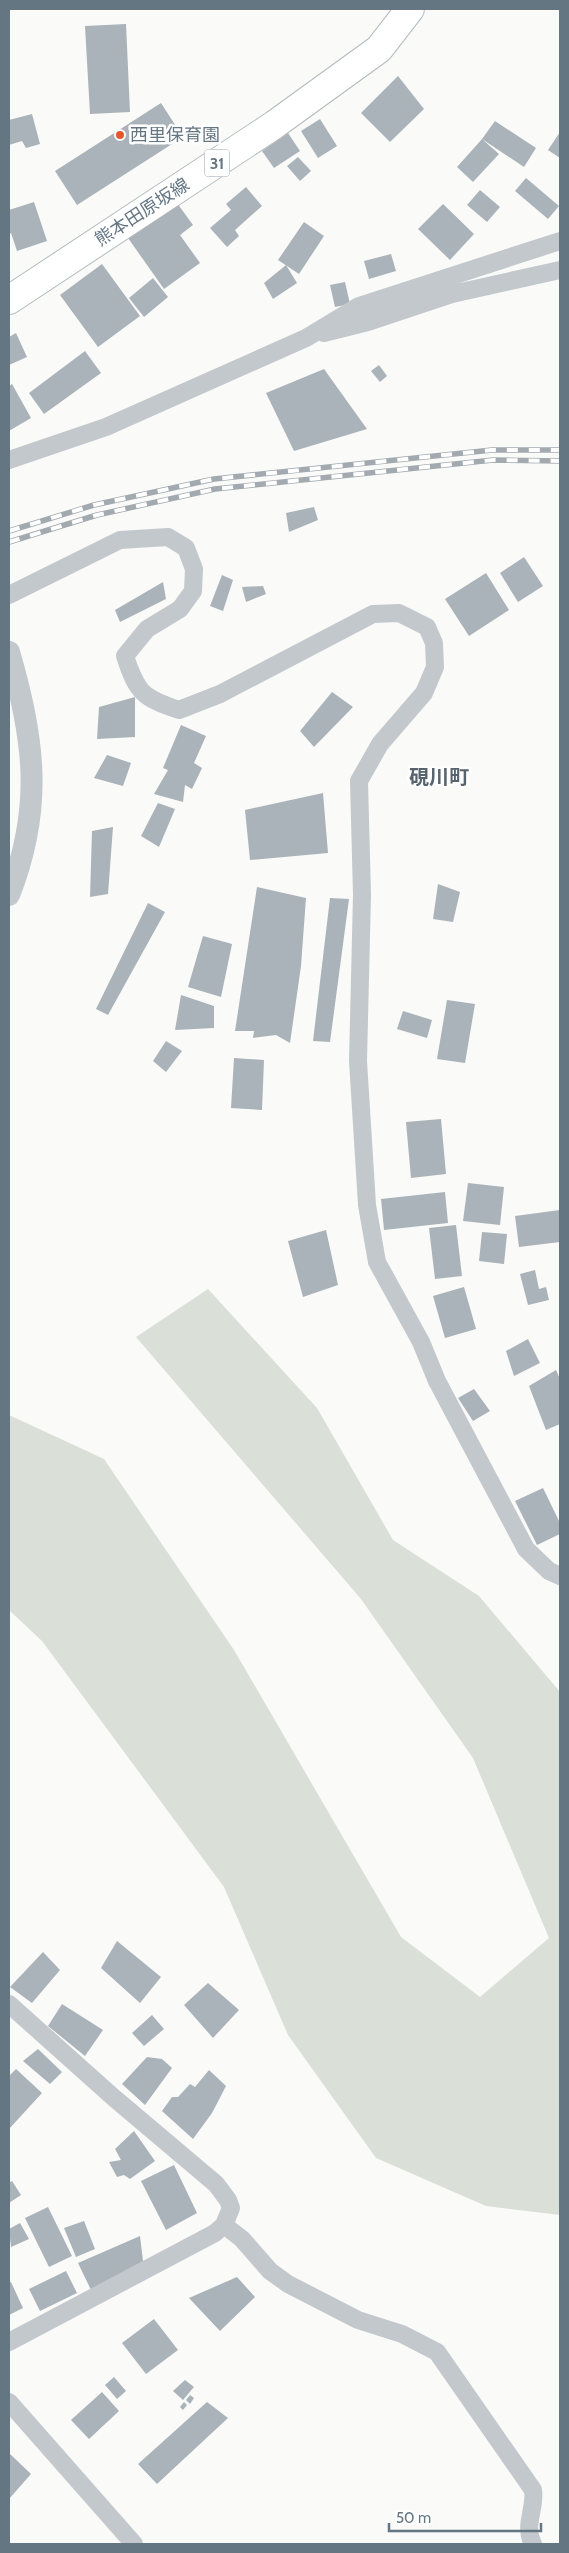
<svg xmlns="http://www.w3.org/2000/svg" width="569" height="2553" font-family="Cabin,'Noto Sans JP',sans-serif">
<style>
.green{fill:#dadfd7}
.building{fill:#aab3b9}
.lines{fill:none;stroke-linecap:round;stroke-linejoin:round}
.primary-casing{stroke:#b5babe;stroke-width:30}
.minor{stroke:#c3c8cc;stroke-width:18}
.tertiary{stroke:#c3c8cc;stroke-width:22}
.primary{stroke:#fff;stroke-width:28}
.rail-casing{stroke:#a2aab0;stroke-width:5.5}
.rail{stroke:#fff;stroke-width:4;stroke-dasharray:11;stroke-linecap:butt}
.poi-dot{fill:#e4572e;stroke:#fff;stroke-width:2}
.labels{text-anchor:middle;stroke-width:5;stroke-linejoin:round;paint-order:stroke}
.shield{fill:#fff;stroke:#939fa8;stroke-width:1}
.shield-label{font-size:16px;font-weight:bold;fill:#657683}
.poi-label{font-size:18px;fill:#657683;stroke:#fff;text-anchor:start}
.street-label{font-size:18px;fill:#657683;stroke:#fff}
.quarter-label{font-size:20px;font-weight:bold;fill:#57646e;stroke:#fff}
</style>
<rect width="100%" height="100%" fill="#fafaf8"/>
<!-- green -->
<path class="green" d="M208,1289L317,1408L393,1540L479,1596L560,1692V2215L486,2206L376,2158L288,2035L224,1887L42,1641L9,1610V1415L104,1459L234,1650L401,1937L480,1997L549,1938L473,1758L361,1599L136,1337Z"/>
<!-- building -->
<path class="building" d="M126,24L130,112L90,114L85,26Z
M398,76L424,109L390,142L361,113Z
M161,103L183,137L77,205L55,171Z
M32,114L40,144L26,148L22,141L9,145V120Z
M320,119L337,146L318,158L301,131Z
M495,121L536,148L524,167L482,139L499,154L473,182L457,167L482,139Z
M560,132V158L548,150Z
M288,133L300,151L274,168L262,151Z
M298,157L311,171L300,181L287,166Z
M526,178L559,206L548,219L515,191Z
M246,187L262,206L235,230L239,236L227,247L210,228L231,210L226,204Z
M480,190L500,207L487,222L467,205Z
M34,202L47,241L17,251L11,233L9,234V210Z
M177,203L193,225L180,235L200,263L164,289L128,238Z
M443,204L474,234L450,260L418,229Z
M304,222L324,236L299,274L278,260Z
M391,254L396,271L369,279L364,261Z
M102,264L140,316L98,347L60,295Z
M286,265L297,283L273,299L264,283Z
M153,278L168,297L144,317L129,298Z
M345,282L350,304L335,307L330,285Z
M16,333L27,357L9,365V337Z
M85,351L101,373L44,414L29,393Z
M379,365L387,376L380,382L371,371Z
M324,369L367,429L294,451L266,393Z
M12,384L31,418L9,431V386Z
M314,507L318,520L289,532L286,513Z
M524,557L543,586L518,602L500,573Z
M486,573L509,610L469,636L445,599Z
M222,575L233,580L223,611L210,606Z
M163,582L166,599L120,622L115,610Z
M263,586L266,594L246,602L242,587Z
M332,692L353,707L314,747L300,731Z
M135,697V737L97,739L99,707Z
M181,725L206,736L194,763L202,768L192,789L185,785L183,802L154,794L168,770L163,768Z
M107,755L131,763L123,786L94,778Z
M323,793L328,853L250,860L245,810Z
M158,803L175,809L159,847L141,836Z
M113,827L108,894L90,897L92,831Z
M438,884L460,892L453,922L433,919Z
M257,887L306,898L301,966L290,1043L276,1035L253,1038L254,1031H235Z
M330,898L349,899L330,1042L313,1041Z
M148,903L165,912L108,1015L96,1009Z
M203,936L232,944L221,997L188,987Z
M181,995L214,1006V1028L175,1030Z
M447,1000L475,1004L465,1063L437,1059Z
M403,1011L432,1020L427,1038L397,1029Z
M166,1041L182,1051L166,1072L153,1061Z
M234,1058L264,1060L262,1110L231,1108Z
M441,1119L446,1174L411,1178L406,1122Z
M468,1183L504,1187L500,1225L463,1221Z
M445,1192L448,1223L384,1230L381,1199Z
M560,1210V1242L519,1247L515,1216Z
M456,1225L462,1276L435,1279L429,1228Z
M326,1230L338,1285L303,1297L288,1241Z
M482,1232L507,1234L504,1264L479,1261Z
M535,1270L539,1289L546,1287L549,1300L528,1305L520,1274Z
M464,1287L476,1329L445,1338L433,1296Z
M528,1339L540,1363L514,1376L506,1351Z
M556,1370L560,1379V1424L546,1430L529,1386Z
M474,1389L490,1411L473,1421L458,1398Z
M543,1488L560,1523V1534L537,1545L515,1501Z
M117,1941L161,1977L140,2003L101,1968Z
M43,1952L60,1970L32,2003L10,1987Z
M208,1983L239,2010L213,2038L184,2005Z
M62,2004L103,2030L85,2056L48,2026Z
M152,2015L164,2029L144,2046L132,2033Z
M38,2049L62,2072L50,2084L23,2061Z
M147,2057L162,2059L172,2068L145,2105L122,2084Z
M16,2069L42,2093L9,2129V2076Z
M209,2070L226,2086L212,2113L193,2139L162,2111L172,2097H178L190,2084L195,2087Z
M134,2131L155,2161L130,2179L124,2175L117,2177L109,2162L121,2160L115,2149Z
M174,2165L197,2213L166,2230L141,2181Z
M12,2181L21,2195L9,2203V2183Z
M48,2207L72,2256L49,2267L25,2218Z
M84,2221L95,2249L76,2257L64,2228Z
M20,2223L29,2239L11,2247L9,2229Z
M140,2236L144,2269L92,2292L78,2263Z
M66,2271L77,2293L40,2311L29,2289Z
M237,2277L255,2297L220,2331L189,2298Z
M11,2282L23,2308L9,2315V2283Z
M154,2319L178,2350L146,2374L122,2343Z
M114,2377L126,2391L117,2399L105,2385Z
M185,2380L194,2387L183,2400L173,2391Z
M102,2392L119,2411L89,2439L71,2420Z
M190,2395L194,2398L190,2404L186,2400Z
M184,2402L187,2405L183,2410L180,2407Z
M207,2402L228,2418L157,2484L138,2464Z
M9,2453L31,2474L9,2499Z"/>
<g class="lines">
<defs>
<path id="primary" d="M9,300L274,125L379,49L410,9"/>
</defs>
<!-- primary casing -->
<use href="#primary" class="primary-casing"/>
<!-- minor -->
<path class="minor" d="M324,333L368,322L452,294L560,270
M9,460L106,427L306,338L359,306L560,241
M9,595L120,540L168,537L186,548L194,569L193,591L180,609L147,629L125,656C137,693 143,698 179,710L220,694L373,614L399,613L427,627L434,643L435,667L424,693L380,744L359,781L362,895L358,1061L367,1205L377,1262L421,1342L437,1381L526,1549L549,1571L560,1576
M9,2004L113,2097L216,2184L228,2200L231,2208L224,2225L215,2233L9,2342
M224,2225L242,2239L270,2271L288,2284L358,2320L402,2334L437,2352L533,2490C536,2508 523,2526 533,2544
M9,2402L134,2544"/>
<!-- tertiary -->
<path class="tertiary" d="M9,652C35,740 43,809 9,895"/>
<!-- primary -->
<use href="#primary" class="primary"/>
<defs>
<path id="rail" d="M9,531L94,505L214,479L492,450H560
M9,542L97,515L215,489L493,460L560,461"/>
</defs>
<!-- rail casing -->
<use href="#rail" class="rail-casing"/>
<!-- rail -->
<use href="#rail" class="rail"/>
</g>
<!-- markers -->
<circle class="poi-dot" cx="120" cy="135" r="5"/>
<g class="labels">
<!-- shield labels -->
<rect class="shield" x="204.5" y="149.5" width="25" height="27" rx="4"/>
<g class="shield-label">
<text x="217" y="169">31</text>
</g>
<!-- poi labels -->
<g class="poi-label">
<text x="130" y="141">西里保育園</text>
</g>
<!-- street labels -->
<g class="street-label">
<text transform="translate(142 212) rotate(-33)" y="6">熊本田原坂線</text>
</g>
<!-- quarter labels -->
<g class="quarter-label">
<text x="439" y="784">硯川町</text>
</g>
</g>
<!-- border -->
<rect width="569" height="2553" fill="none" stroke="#657683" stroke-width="20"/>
<!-- scale -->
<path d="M389 2523v8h152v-8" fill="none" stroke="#657683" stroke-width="2.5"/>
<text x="396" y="2523" font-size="15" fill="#657683" stroke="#ffffff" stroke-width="4" paint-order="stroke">50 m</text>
</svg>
